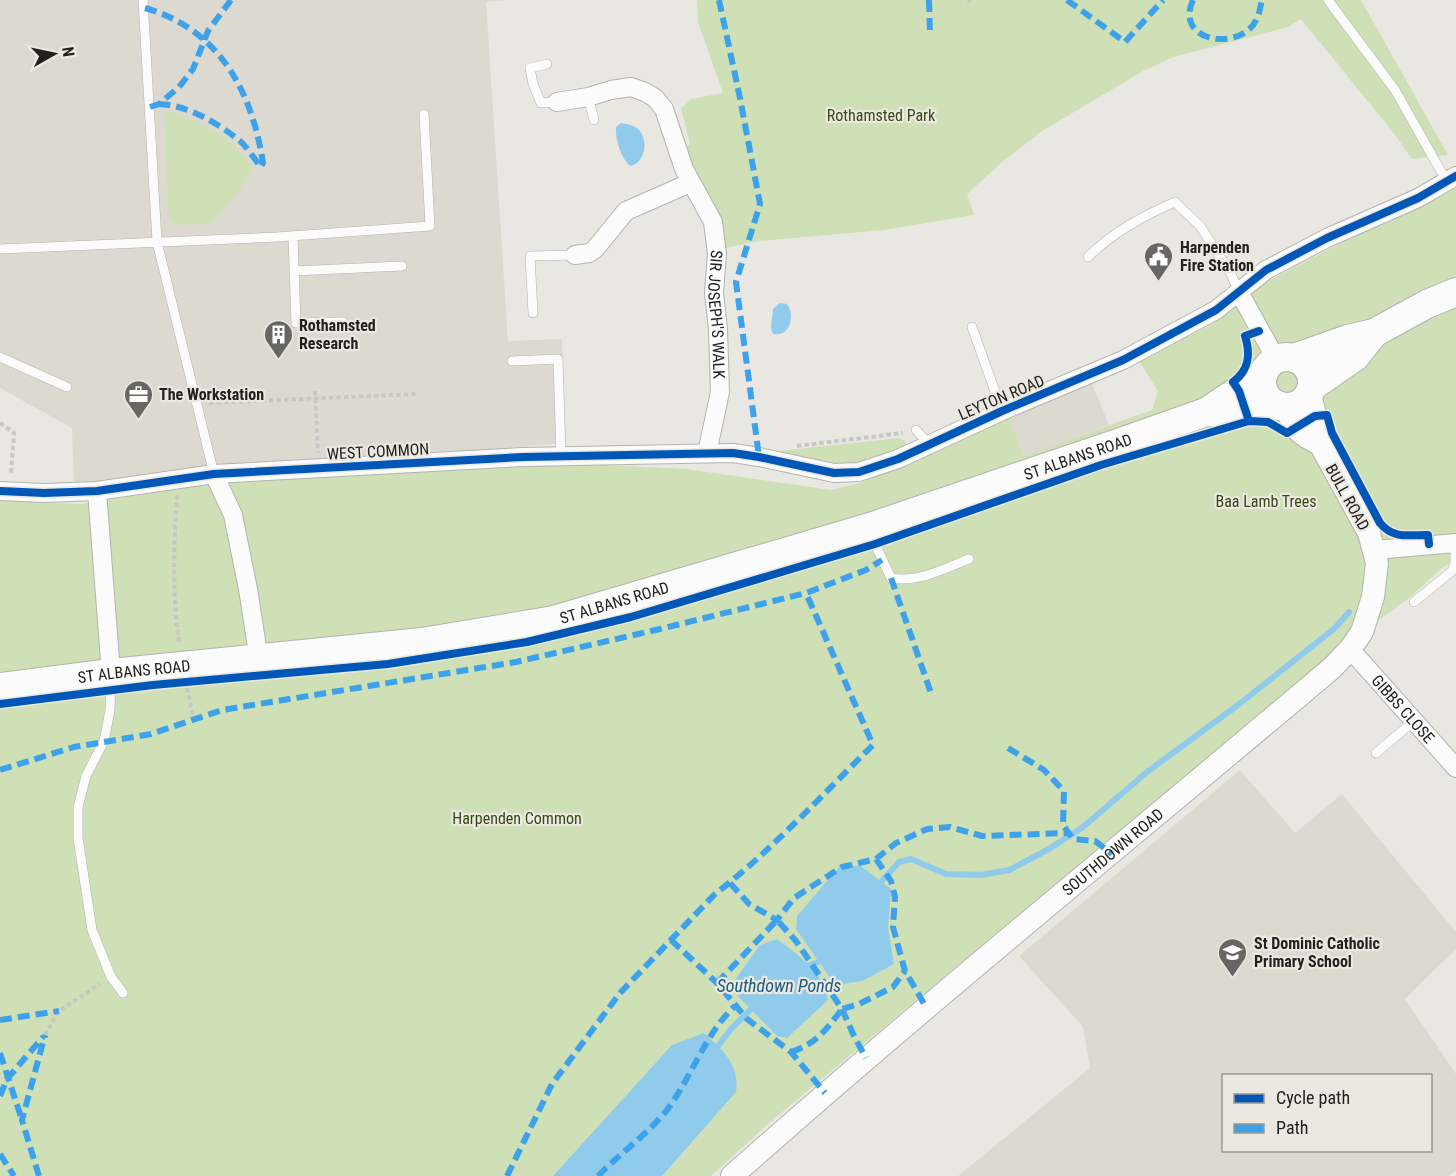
<svg xmlns="http://www.w3.org/2000/svg" width="1456" height="1176" font-family="'Roboto Condensed',sans-serif">
<style>
.built{fill:#dcdad0;fill-rule:evenodd}
.green{fill:#cfdfb6}
.water{fill:#91cbec}
.lines{fill:none;stroke-linecap:round;stroke-linejoin:round}
.stream{stroke:#91cbec;stroke-width:6}
.service-casing{stroke:#b3b3af;stroke-width:10}
.minor-casing{stroke:#b3b3af;stroke-width:20}
.tertiary-casing{stroke:#b3b3af;stroke-width:24}
.primary-casing{stroke:#b3b3af;stroke-width:30}
.path{stroke:#c7c7c5;stroke-width:4;stroke-dasharray:4.5 3;stroke-linecap:butt}
.service{stroke:#fcfbfb;stroke-width:9}
.minor{stroke:#fcfbfb;stroke-width:18}
.tertiary{stroke:#fcfbfb;stroke-width:22}
.primary{stroke:#fcfbfb;stroke-width:28}
.quiet{stroke:#3ea2ea;stroke-width:6;stroke-dasharray:12 6;stroke-linecap:butt}
.cycleway-casing{stroke:#eae8e0;stroke-width:11}
.cycleway{stroke:#0057b8;stroke-width:8}
.labels{text-anchor:middle;stroke-width:4.5;stroke-linejoin:round;paint-order:stroke}
.park-label{font-size:16px;fill:#354913;stroke:#eae8e0}
.poi-label{font-size:16px;font-weight:bold;fill:#22211e;stroke:#eae8e0;text-anchor:start}
.street-label{font-size:16px;fill:#22211e;stroke:#eae8e0}
.water-label{font-size:18px;font-style:italic;fill:#1c5a7c;stroke:#eae8e0}
</style>
<rect width="100%" height="100%" fill="#e8e7e2"/>
<!-- built -->
<path class="built" d="M0,0H506L486,2L508,341L562,339L566,443L74,484L72,428L0,388Z
M1091,381L1109,425L1024,456L1009,417Z
M1240,770L1295,833L1342,794L1456,932V949L1405,999L1456,1074V1171L1448,1176H958L1090,1068L1083,1027L1019,956ZM1224,1076H1430V1150H1224Z"/>
<!-- green -->
<path class="green" d="M697,0H1361L1448,155L1412,159L1396,136L1301,19L1288,27L1173,57L1143,71L1042,131L1002,162L967,194L974,215L884,230L759,241L725,248C725,210 697,181 685,147L690,144L681,108L692,99L723,93L698,22Z
M164,111C201,118 231,136 253,168C242,190 228,206 210,224L175,225L169,219Z
M1456,186V559L1442,568L1409,598L1339,650L1119,831L769,1123L711,1176H0V501L81,504L198,486L511,461L686,469L831,490L861,483L1009,417L1024,456L1152,410L1158,391L1139,361L1211,325L1266,282L1366,230L1437,198Z
M899,438L906,441L905,449L860,464L839,466L784,455L779,451Z"/>
<!-- water -->
<path class="water" d="M621,123C627,124 634,125 639,130C649,141 645,162 631,166C621,160 615,138 616,127Z
M780,303L787,304C796,316 789,337 773,334C769,327 773,317 773,309Z
M840,866H861L891,889L888,928L894,964L862,981L835,985L796,929L797,916Z
M777,939C798,955 824,972 828,1000L787,1038L777,1036L739,997L732,984L760,945Z
M704,1033C723,1050 740,1065 736,1092L662,1176H553L672,1045Z"/>
<g class="lines">
<!-- stream -->
<path class="stream" d="M881,882L899,862L911,859L946,874L981,875L1009,870L1049,849L1083,827L1147,772L1238,705L1335,628L1349,612
M809,965L818,962
M718,1046L731,1029L751,1009"/>
<defs>
<path id="service" d="M143,0L157,242L214,474
M1328,0L1395,90L1447,182
M547,64L530,68L533,84L541,103L557,102
M588,97L594,120
M293,236L296,323L343,322
M0,249L277,237L430,226L424,114
M1088,257C1113,232 1143,216 1175,202L1200,226L1230,272L1239,292
M294,271L402,266
M533,313L530,256L575,255
M972,327L1002,411
M0,357L67,387
M512,361L558,359L561,455
M916,430L929,444
M871,530L875,544L891,578C919,583 943,569 969,559
M1414,602L1452,571L1455,563V543
M111,677L110,710L104,741L86,776L78,807V838L92,930L111,977L123,993
M1376,753L1414,721"/>
<g id="minor">
<path id="s1" d="M557,102L588,97L611,90L631,87L645,92L655,98L664,109L684,169L713,222L717,254L714,293L718,329L720,392L707,453"/>
<path d="M575,255L589,253L595,249L626,211L690,183"/>
<path d="M1239,292L1276,359"/>
<path d="M214,474L233,515L248,589L259,660"/>
<path d="M0,491L44,493L97,491L214,474L523,457L733,453L759,457L834,473L859,472L898,459L1002,411L1123,360L1216,310L1266,270L1327,238L1418,198L1456,176"/>
<path d="M97,491L111,673"/>
<path d="M1375,550L1456,543"/>
<path id="s2" d="M1350,649L1456,768"/>
</g>
<g id="tertiary">
<path d="M1287,408C1292,429 1301,435 1320,444"/>
<path id="s3" d="M732,1176C928,1002 1132,837 1332,668L1350,649L1362,632L1373,597L1377,563L1369,533L1320,444L1318,426L1310,395"/>
</g>
<g id="primary">
<circle cx="1287" cy="382" r="25"/>
<path d="M1294,358L1348,339L1374,333L1427,304L1456,292"/>
<path d="M1313,386L1355,357L1374,333"/>
<path d="M1206,412L1237,414L1278,405"/>
<path id="s4" d="M0,687L111,673L422,642L554,620L870,527L1118,443L1206,412L1264,373"/>
</g>
</defs>
<!-- service casing -->
<use href="#service" class="service-casing"/>
<!-- minor casing -->
<use href="#minor" class="minor-casing"/>
<!-- tertiary casing -->
<use href="#tertiary" class="tertiary-casing"/>
<!-- primary casing -->
<use href="#primary" class="primary-casing"/>
<!-- path -->
<path class="path" d="M969,0L970,3
M315,391L318,453
M209,403L418,394
M0,423L14,433L11,475
M797,446L903,433
M177,495C174,545 172,593 179,643
M187,688L194,719
M45,1035L59,1011L100,984"/>
<!-- service -->
<use href="#service" class="service"/>
<!-- minor -->
<use href="#minor" class="minor"/>
<!-- tertiary -->
<use href="#tertiary" class="tertiary"/>
<!-- primary -->
<use href="#primary" class="primary"/>
<!-- quiet -->
<path class="quiet" d="M719,0L740,98L760,204L736,282L759,457
M929,0L930,34
M1067,0L1125,42L1163,0
M1193,0C1173,44 1244,52 1257,18C1260,13 1260,6 1262,0
M145,8C219,29 252,91 263,163L261,167C254,159 248,148 240,141C218,123 187,105 159,104
M150,107L159,104L179,87L193,69L208,31L231,0
M891,578L932,696
M1008,748L1044,770L1064,791L1063,825L1073,839L1095,841L1112,854
M0,770L74,747L151,734L222,710L516,662L660,629L806,593L866,570L882,560
M876,859L891,881L895,897L893,927L905,971L926,1007
M730,883L749,904L777,920L794,898L842,867L876,859L896,843L927,829L950,827L982,836L1068,833
M671,940L717,983L747,1019L791,1052L825,1093
M717,983L777,920L796,941L842,1009L859,1004L893,987L905,971
M842,1009L854,1036L866,1058
M0,1020L59,1011
M791,1052C816,1044 827,1029 842,1009
M0,1053L22,1120
M0,1096L7,1079L43,1037
M0,1154L14,1176
M39,1176L22,1120L45,1035
M507,1176L552,1084L620,993L715,894C770,852 822,795 873,745L806,593
M598,1176C621,1152 650,1133 670,1106C693,1073 706,1033 735,1006"/>
<defs>
<path id="cycleway" d="M1249,421L1239,391L1233,382C1249,370 1251,355 1245,336L1259,331
M0,491L44,493L97,491L214,474L523,457L733,453L759,457L834,473L859,472L898,459L1002,411L1123,360L1216,310L1266,270L1327,238L1418,198L1456,176
M0,704L153,685L388,664L527,642L631,617L875,544L1101,465L1249,421L1268,422L1287,433L1315,416L1327,415L1332,433L1380,523C1393,539 1408,535 1428,535L1429,544"/>
</defs>
<!-- cycleway casing -->
<use href="#cycleway" class="cycleway-casing"/>
<!-- cycleway -->
<use href="#cycleway" class="cycleway"/>
</g>
<!-- icons -->
<defs>
<symbol id="civic-pin" viewBox="-11 -11 22 30"><path d="M0 17L-7.5 6A9.5 9.5 0 1 1 7.5 6Z" fill="#676663" stroke="#eae8e0"/><path d="M-.6-6.5H3V-4.5H.6V-3L4-1V1h2V6H-6V1h2V-1L-.6-3ZM-1.2 2.5V6h2.4V2.5Z" fill="#fff"/></symbol>
<symbol id="building-pin" viewBox="-11 -11 22 30"><path d="M0 17L-7.5 6A9.5 9.5 0 1 1 7.5 6Z" fill="#676663" stroke="#eae8e0"/><path d="M-4-6H4V6H1V3H-1V6H-4ZM-2.5-4.3h1.7v1.8h-1.7ZM.8-4.3h1.7v1.8H.8ZM-2.5-1h1.7V.8h-1.7ZM.8-1h1.7V.8H.8Z" fill="#fff"/></symbol>
<symbol id="office-pin" viewBox="-11 -11 22 30"><path d="M0 17L-7.5 6A9.5 9.5 0 1 1 7.5 6Z" fill="#676663" stroke="#eae8e0"/><path d="M-6-3h4V-5.5h4V-3h4V5H-6ZM-1-4.5V-3h2v-1.5ZM-6 0V1H6V0Z" fill="#fff"/></symbol>
<symbol id="school-pin" viewBox="-11 -11 22 30"><path d="M0 17L-7.5 6A9.5 9.5 0 1 1 7.5 6Z" fill="#676663" stroke="#eae8e0"/><path d="M0-5L7-2L0 1L-7-2ZM-4 1L0 2.5L4 1V4Q0 6-4 4Z" fill="#fff"/></symbol>
</defs>
<g fill-rule="evenodd">
<use href="#civic-pin" x="1142" y="240" width="33" height="45"/>
<use href="#building-pin" x="262" y="318" width="33" height="45"/>
<use href="#office-pin" x="122" y="378" width="33" height="45"/>
<use href="#school-pin" x="1216" y="936" width="33" height="45"/>
</g>
<g class="labels">
<!-- park labels -->
<g class="park-label">
<text x="881" y="121">Rothamsted Park</text>
<text x="1266" y="507">Baa Lamb Trees</text>
<text x="517" y="824">Harpenden Common</text>
</g>
<!-- poi labels -->
<g class="poi-label">
<text x="1180" y="253">Harpenden<tspan x="1180" dy="18">Fire Station</tspan></text>
<text x="299" y="331">Rothamsted<tspan x="299" dy="18">Research</tspan></text>
<text x="159" y="400">The Workstation</text>
<text x="1254" y="949">St Dominic Catholic<tspan x="1254" dy="18">Primary School</tspan></text>
</g>
<!-- street labels -->
<g class="street-label">
<text dy="6" stroke="none"><textPath href="#s1" startOffset="333">SIR JOSEPH'S WALK</textPath></text>
<text transform="translate(1001 397) rotate(-23)" y="6">LEYTON ROAD</text>
<text transform="translate(378 451) rotate(-3)" y="6">WEST COMMON</text>
<text dy="6" stroke="none"><textPath href="#s4" startOffset="1107">ST ALBANS ROAD</textPath></text>
<text transform="translate(1348 497) rotate(61)" y="6">BULL ROAD</text>
<text dy="6" stroke="none"><textPath href="#s4" startOffset="621">ST ALBANS ROAD</textPath></text>
<text dy="6" stroke="none"><textPath href="#s4" startOffset="135">ST ALBANS ROAD</textPath></text>
<text dy="6" stroke="none"><textPath href="#s2" startOffset="80">GIBBS CLOSE</textPath></text>
<text dy="6" stroke="none"><textPath href="#s3" startOffset="500">SOUTHDOWN ROAD</textPath></text>
</g>
<!-- water labels -->
<g class="water-label">
<text x="779" y="992">Southdown Ponds</text>
</g>
</g>
<!-- legend -->
<rect x="1222" y="1074" width="210" height="78" fill="#eae8e0" stroke="#9a9892" stroke-width="1.5"/>
<rect x="1234" y="1094" width="30" height="9" fill="#0057b8" stroke="#9a9892" stroke-width="1.5"/>
<text x="1276" y="1104" font-size="18" fill="#22211e">Cycle path</text>
<rect x="1234" y="1124" width="30" height="9" fill="#3ea2ea" stroke="#9a9892" stroke-width="1.5"/>
<text x="1276" y="1134" font-size="18" fill="#22211e">Path</text>
<!-- north arrow -->
<g transform="translate(54 54) rotate(81)" stroke="#eae8e0" stroke-width="4.5" paint-order="stroke">
<path d="M0-4.5L10 22L0 15L-10 22Z" fill="#22211e"/>
<text y="-9" font-size="16" font-weight="bold" text-anchor="middle" fill="#22211e">N</text>
</g>
</svg>
